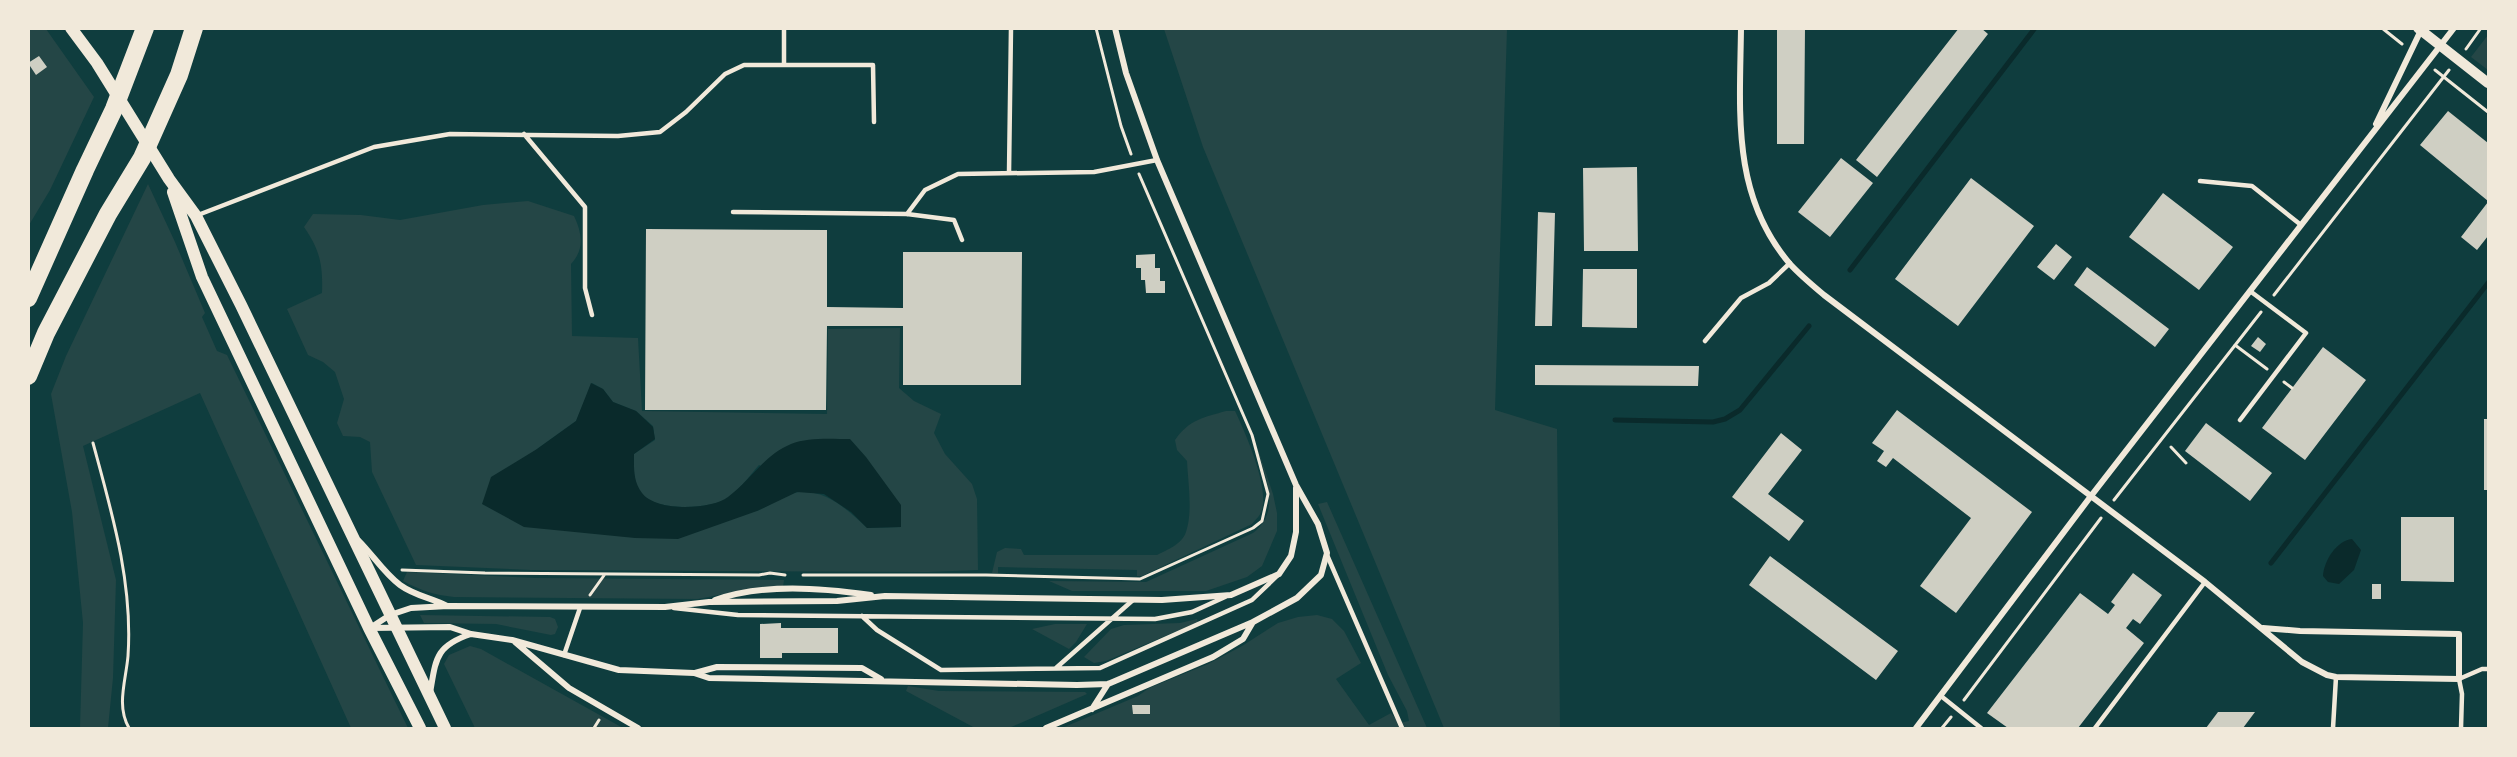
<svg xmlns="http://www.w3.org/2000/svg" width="2517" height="757" font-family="Jost,sans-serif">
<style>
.green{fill:#244646;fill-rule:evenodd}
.water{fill:#0a2a2b}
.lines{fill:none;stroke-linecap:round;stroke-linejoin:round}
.stream{stroke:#0a2a2b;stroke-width:5}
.building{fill:#cfcfc3}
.path{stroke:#f1e9da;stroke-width:3}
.service{stroke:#f1e9da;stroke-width:4.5}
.minor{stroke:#f1e9da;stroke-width:6}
.tertiary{stroke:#f1e9da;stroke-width:10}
.secondary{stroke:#f1e9da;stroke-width:12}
.motorway{stroke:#f1e9da;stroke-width:18}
</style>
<rect width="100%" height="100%" fill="#0f3d3e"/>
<!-- green -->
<path class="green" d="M29,29H46L94,97L50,190L29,225Z
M1164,29H1507L1495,410L1557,429L1560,728H1444L1203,147Z
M2488,35V70L2471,57Z
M148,184L175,242L205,313L202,317L217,351L227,355L408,728H351L200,393L83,446L116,580L113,678L108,728H80L83,623L72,512L51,394L66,356Z
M528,201L574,216C582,233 585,249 571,264L572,336L638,338L642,411L827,414L828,329L900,328L899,388L914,401L941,414L934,433L945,454L972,484L977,499L978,570L928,572L531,570L416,565L372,472L370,442L360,437L343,436L337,423L344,399L335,372L323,362L308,355L287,309L322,293C323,265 320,250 304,227L313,214L361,215L400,220L483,205ZM592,383L603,389L613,402L636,411L653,426L655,440L634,454C634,468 632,483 642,494C657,512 708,509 727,499C737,493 751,474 759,465L901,527L867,528C848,510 827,490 799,492C786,493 769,506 757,511L482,504L537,449L576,421Z
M1226,411H1235C1245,432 1271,490 1261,512C1260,516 1255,520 1252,524L1142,576H1137V570L998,567V573H992L997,552L1005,548L1021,549L1024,555H1157C1167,550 1182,544 1186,532C1193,511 1188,483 1187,461L1177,450L1175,440C1188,420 1205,417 1226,411Z
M1256,444L1273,494L1277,513V531L1262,566L1247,577L1206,591H1072L1049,581L1146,582L1253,533C1283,510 1264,475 1256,444Z
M1327,502L1427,728H1062L1138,696L1149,688L1208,664L1242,646L1278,623L1298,617L1317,615L1332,619L1344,631L1361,663L1336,679L1369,725L1391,713L1399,723L1409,721L1407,711L1388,675L1318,504Z
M407,572L536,578L784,580L783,587L744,590L698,599L454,597C434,595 420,590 403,581Z
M420,615L550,617L555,619L558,627L555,634L551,635L496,624L424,623Z
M1197,619L1198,622L1189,626L1106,661L1094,663L1084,657L1111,629L1124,625L1180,623Z
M1055,624H1087L1076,642L1069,649L1032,629Z
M470,646L481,649L623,728H475L444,664L449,655Z
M908,686L939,691L1085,692L1087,694L1009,728H975L906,691Z"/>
<!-- water -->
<path class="water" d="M591,383L603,389L613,402L636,411L653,427L655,439L634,454C634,468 633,481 642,493C656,512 711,510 728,497C750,481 764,455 791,444C808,437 831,439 850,439L866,457L901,505V527L867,528L851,512L824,494L797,492L757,511L678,539L635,538L524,527L482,504L491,477L537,449L576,421Z
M2352,539L2361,550L2354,570L2339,584L2328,582L2323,576C2324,561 2336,541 2352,539Z"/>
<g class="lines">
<!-- stream -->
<path class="stream" d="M1850,270L2035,28
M1615,420L1713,422L1725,419L1740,410L1809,326
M2271,563L2488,283"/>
</g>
<!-- building -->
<path class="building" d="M1777,28H1805L1804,144H1777Z
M1959,28H1981L1988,34L1877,177L1856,160Z
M39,56L47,67L36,75L28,63Z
M2448,111L2488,143V201L2420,145Z
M1841,158L1873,183L1830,237L1798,212Z
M1637,167L1638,251H1584L1583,168Z
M1971,178L2034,226L1958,326L1895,279Z
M2163,193L2233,247L2199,290L2129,237Z
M2488,202V236L2477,250L2461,237Z
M1538,212L1555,213L1552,326H1535Z
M646,229L827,230V307L903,308V252H1022L1021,385H903V326H827L826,410H645Z
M2056,244L2072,257L2054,280L2037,267Z
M1155,254V268H1160V281H1165V293H1146L1145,280H1141V268H1136V255Z
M2087,267L2169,329L2155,347L2074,285Z
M1583,269H1637V328L1582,327Z
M2258,337L2266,344L2260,352L2251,346Z
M2323,347L2366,380L2305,460L2262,428Z
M1535,365L1699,366L1698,386L1535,385Z
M1897,410L2032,512L1956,613L1920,586L1971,518L1893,458L1886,467L1877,461L1884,451L1872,443Z
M2484,419H2488V490H2484Z
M2206,423L2272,473L2250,501L2185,451Z
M1781,433L1802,450L1768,494L1804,521L1789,541L1732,497Z
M2401,517H2454V582L2401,581Z
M1770,556L1898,651L1876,680L1749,585Z
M2133,573L2162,595L2140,624L2133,619L2126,628L2144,643L2078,728H2008L1987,713L2080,593L2108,614L2115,605L2111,602Z
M2372,584H2381V599H2372Z
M781,623V628H838V653H782V658H760V624Z
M1132,705H1150V714H1133Z
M2218,712H2255L2243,728H2206Z"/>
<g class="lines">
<!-- path -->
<path class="path" d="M1096,28L1121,126L1131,154
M2382,28L2402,44
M2466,49L2481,28
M2435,70L2488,112
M2274,295L2449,70
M2235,345L2267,369
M2284,382L2292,388
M93,443C112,513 133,583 128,656C126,680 116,706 129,728
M2171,447L2186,463
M2114,500L2261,312
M402,570L485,573L759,575L770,573L785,575
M803,575H986L1140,579L1253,528L1262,521L1268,494L1252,435L1139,174
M590,595L605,574
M1964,700L2101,518
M594,728L599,720
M1942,728L1951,717"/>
<!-- service -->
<path class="service" d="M784,65V28
M524,134L585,207V288L592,315
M1009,173L1011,28
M2200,181L2252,186L2301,225
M733,212L907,214L954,220L962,240
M907,214L925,190L958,174L1094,172L1157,160
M198,215L374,147L450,134L618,136L660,132L686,112L725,74L744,65H873L874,122
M1705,341L1741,298L1769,283L1790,263
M2240,420L2306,333L2250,291
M1327,555L1402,728
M674,608L738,615L1155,619L1192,612L1225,597
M862,616L877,630L941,670L1100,668L1252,600L1277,576
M564,655L580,608
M1056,668L1133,600
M1941,696L1981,728
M2095,728L2205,582
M2333,728L2336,677
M2461,728L2462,694L2459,679L2482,669H2488"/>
<!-- minor -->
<path class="minor" d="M1741,28C1740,112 1731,195 1790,264C1800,275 1812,285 1824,295L2205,582L2302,662L2327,675L2336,677L2459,679V634L2300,631L2263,628
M2376,124L2422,28
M359,541C373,555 384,573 400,585C415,596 432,598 447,606
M715,600C764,583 821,588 871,595
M370,628L450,627L471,634L512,640L619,670L694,673L709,678L1077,685L1108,684L1253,622L1297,598L1321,575L1327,553L1318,524L1296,485L1157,160L1126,73L1115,28
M370,628L390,615L411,608L448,606L665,607L709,602L837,601L885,596L1162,600L1231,595L1279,574L1291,556L1296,532V488
M515,642L569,688L638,728
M695,673L717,667L862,668L881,679
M430,693C436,659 435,646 471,634
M1092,709L1108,684
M1046,728L1213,657L1243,639L1253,622
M1916,728L2091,496L2454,28"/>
<!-- tertiary -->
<path class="tertiary" d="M2418,28L2488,83"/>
<!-- secondary -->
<path class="secondary" d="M71,28L97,63L169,179L196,216L241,305L445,728
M173,192L202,277L369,628L420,728"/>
<!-- motorway -->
<path class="motorway" d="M28,298L85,170L114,109L145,28
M28,376L46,333L108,214L142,158L179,75L194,28"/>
</g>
<!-- border -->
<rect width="2517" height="757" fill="none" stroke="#f1e9da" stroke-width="60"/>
</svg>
